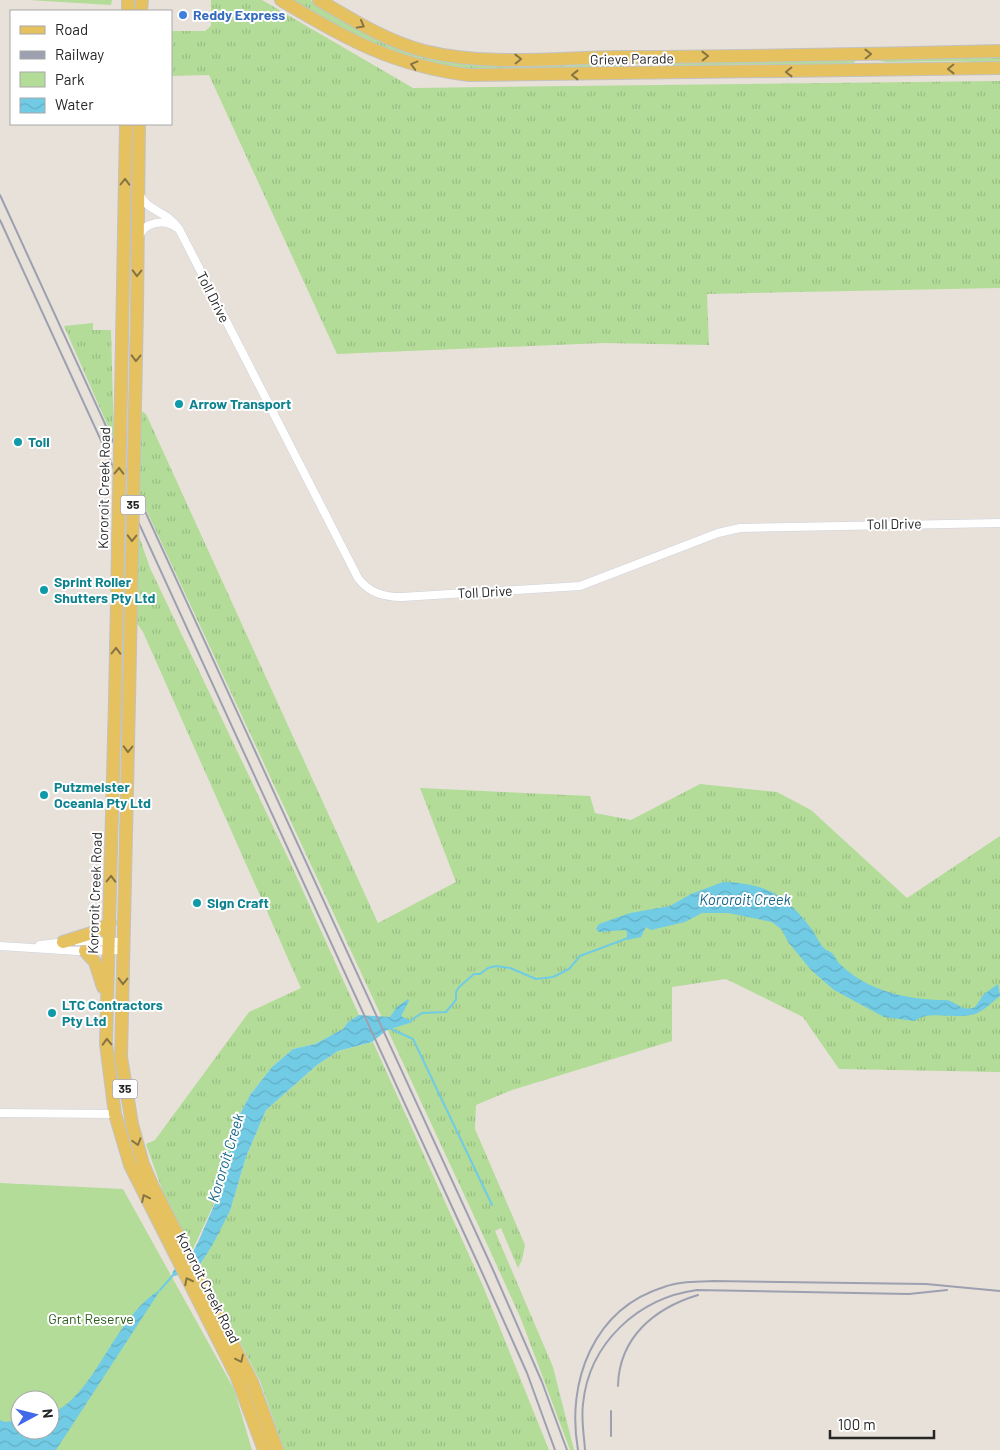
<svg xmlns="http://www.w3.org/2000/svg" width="1000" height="1450" font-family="Barlow,sans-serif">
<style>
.grass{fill:url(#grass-tufts)}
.park{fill:#b2dc98;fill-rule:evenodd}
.water{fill:url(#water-waves)}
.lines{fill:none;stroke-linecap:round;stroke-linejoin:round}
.stream{stroke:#71cbe5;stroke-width:2}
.minor-casing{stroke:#ced2df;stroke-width:9}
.primary-casing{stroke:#c2c2c2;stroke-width:14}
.minor{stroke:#fff;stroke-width:8}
.primary{stroke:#e6c160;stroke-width:12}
.rail{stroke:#9ca0b0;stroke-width:2}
.primary-bridge-casing{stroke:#c2c2c2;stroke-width:14;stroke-linecap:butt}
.primary-bridge{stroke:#e6c160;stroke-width:12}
.oneway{stroke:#867443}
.shop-dot{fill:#3f7fe0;stroke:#fff;stroke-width:2}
.culture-dot{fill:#0f9aa8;stroke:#fff;stroke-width:2}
.labels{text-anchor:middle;stroke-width:4;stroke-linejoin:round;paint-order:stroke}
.shield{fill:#fff;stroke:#676767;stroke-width:1}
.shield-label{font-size:12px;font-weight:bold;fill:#262626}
.shop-label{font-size:14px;font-weight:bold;fill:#366cbe;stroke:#fff;text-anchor:start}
.street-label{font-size:14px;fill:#262626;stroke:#fff}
.culture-label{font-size:14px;font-weight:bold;fill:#0d838f;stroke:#fff;text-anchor:start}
.park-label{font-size:14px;fill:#2d5d1d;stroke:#fff}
.water-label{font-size:15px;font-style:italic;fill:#16688b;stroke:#fff}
</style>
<defs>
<pattern id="grass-tufts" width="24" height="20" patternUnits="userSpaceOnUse" patternTransform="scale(1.25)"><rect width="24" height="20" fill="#b2dc98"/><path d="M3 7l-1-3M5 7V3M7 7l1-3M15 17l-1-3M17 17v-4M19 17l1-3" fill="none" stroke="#99bd83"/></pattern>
<pattern id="water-waves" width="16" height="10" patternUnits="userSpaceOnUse" patternTransform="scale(1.25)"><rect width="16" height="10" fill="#71cbe5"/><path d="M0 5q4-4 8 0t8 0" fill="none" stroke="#62aec4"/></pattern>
</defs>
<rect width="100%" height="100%" fill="#e8e1d9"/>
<!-- grass -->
<path class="grass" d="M28,0H112L111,5Z
M211,0H262L413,88L1000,81V288L707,294L709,345L603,343L337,354L209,75L171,76V31H205L211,26Z
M290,0H310L391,45L546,66L622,64L623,67L467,71L381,50Z
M1000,55V64L958,61L886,62L874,60Z
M858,59L851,65L795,67L763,64L667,66L650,65L646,63Z
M93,323V330H111L114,440L64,326Z
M138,409L146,414L378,923L456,882L420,788L590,796L595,813L631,820L700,784L777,792L811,810L907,898L1000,836V1072L839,1069L803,1017L726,979L672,987V1041L512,1090L476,1105L475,1129L525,1245L522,1260L518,1268L501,1228L495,1231L553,1367L574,1450H570L521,1319L487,1244L137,490Z
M136,537L140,539L150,568L290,862L359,1015L348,1022L343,1029L315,1044L293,1049L272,1067L250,1095L237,1120L227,1162L226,1178L192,1251L164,1195L146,1144L155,1140L249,1012L301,988L143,632L134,619Z
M373,1042L483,1286L549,1450H284L260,1381L200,1266L230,1211L246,1157L266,1110L317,1065L338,1051Z"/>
<!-- park -->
<path class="park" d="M0,1183L123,1189L234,1389L252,1450H0ZM20,1400H50V1430H20Z"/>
<!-- water -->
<path class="water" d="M723,882C764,883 785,894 810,927C816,934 819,944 825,949C827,951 830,951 832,953C835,956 837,962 841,965C868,991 908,1000 944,1000C957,1000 960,1013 975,1007L984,994L998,984L1000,996C991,1003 982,1013 971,1015C954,1019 927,1010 915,1021L884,1017L834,990L812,971L788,942L782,930L772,922L728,913H702L685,922L651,930L646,927L641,937L627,940V932L625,930L599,932L596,929L599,924L630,913L670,906L691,894Z
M408,999L409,1001L401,1016L413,1022L387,1030L372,1042L338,1051L317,1065L266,1110L246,1157L230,1211L213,1244L198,1268L175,1276L172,1273L174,1270L194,1250L199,1240L226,1178L227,1162L237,1120L250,1095L272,1067L293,1049L315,1044L343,1029L348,1022L359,1015L390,1017L397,1007Z
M161,1289L56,1450H0V1420L5,1422L20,1420V1430H50V1414C96,1396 112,1319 161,1289Z"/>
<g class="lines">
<!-- stream -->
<path class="stream" d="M411,1020L422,1013L446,1012L456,1000V992L459,987L474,974H480L488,968L496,966L510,968L536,979L553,977L569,969L580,956L628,938
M389,1028L413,1039L492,1205
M160,1290L175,1273"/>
<defs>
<path id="minor" d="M140,195C149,213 165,209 179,229L358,578C369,593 384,597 402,597L580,586L718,533L740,528L1000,523
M139,237C144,222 165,218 177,228
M77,941L124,942
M40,945L66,942
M0,946L78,951L124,950
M0,1113L115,1114"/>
<path id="primary" d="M281,0C344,38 394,66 469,75L1000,68
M319,0C353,20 386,41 424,51C486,66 552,58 615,57C744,57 872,54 1000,51
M128,11V0
M141,11L142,0
M137,309L139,124
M121,394L126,124
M115,700L106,1044L115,1114L130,1165L236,1375L264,1450
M129,701L121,1057L132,1124L143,1164L153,1187L252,1382L277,1450
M63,942L98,931L110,923
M85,951L95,962L103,987"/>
</defs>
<!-- minor casing -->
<use href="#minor" class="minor-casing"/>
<!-- primary casing -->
<use href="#primary" class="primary-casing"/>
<!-- minor -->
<use href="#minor" class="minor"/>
<!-- primary -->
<use href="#primary" class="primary"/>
<!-- rail -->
<path class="rail" d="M0,195L494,1272L542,1382L567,1450
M0,220L480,1268L527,1373L555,1450
M618,1386C619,1337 655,1308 698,1295
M611,1436V1411
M578,1450C566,1382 593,1309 664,1287C679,1281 697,1282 713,1281L926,1284L1000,1291
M585,1450C584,1435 581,1419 583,1404C589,1343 638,1298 697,1290L909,1294L947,1290"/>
<defs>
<path id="primary-bridge" d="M115,700L121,394
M129,701L137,309"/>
</defs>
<!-- primary-bridge casing -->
<use href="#primary-bridge" class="primary-bridge-casing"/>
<!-- primary-bridge -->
<use href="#primary-bridge" class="primary-bridge"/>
</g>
<!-- one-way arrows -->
<defs><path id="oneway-chevron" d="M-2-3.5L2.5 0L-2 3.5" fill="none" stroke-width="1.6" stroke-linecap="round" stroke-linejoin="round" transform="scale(1.25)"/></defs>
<g class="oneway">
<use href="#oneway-chevron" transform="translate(361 25) rotate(29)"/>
<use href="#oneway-chevron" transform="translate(868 54) rotate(-1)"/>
<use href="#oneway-chevron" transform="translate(705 56) rotate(-1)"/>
<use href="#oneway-chevron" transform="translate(518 59) rotate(-1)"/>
<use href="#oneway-chevron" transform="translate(414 65) rotate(-165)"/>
<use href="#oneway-chevron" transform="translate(951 69) rotate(179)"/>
<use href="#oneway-chevron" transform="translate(789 72) rotate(179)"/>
<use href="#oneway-chevron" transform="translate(575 75) rotate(180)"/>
<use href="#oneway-chevron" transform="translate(125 182) rotate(-89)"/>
<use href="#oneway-chevron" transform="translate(137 273) rotate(91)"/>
<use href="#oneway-chevron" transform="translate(136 358) rotate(91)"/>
<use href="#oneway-chevron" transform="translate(119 471) rotate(-89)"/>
<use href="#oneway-chevron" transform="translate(132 538) rotate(91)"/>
<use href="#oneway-chevron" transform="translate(116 651) rotate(-89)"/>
<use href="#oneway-chevron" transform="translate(128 749) rotate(91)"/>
<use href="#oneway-chevron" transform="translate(111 879) rotate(-89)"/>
<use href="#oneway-chevron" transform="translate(123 981) rotate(91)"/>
<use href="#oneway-chevron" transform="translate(107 1042) rotate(-92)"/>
<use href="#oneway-chevron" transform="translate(137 1142) rotate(74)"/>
<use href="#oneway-chevron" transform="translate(145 1198) rotate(-116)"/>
<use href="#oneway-chevron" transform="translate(188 1281) rotate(-117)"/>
<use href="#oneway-chevron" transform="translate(240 1359) rotate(64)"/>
</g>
<!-- markers -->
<circle class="shop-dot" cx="183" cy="15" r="5"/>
<g class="culture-dot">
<circle cx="179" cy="404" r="5"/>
<circle cx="18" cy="442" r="5"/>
<circle cx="44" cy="590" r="5"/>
<circle cx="44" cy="795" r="5"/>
<circle cx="197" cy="903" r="5"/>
<circle cx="52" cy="1013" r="5"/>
</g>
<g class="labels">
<!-- shield labels -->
<g class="shield">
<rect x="120.5" y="495.5" width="25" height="19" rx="4"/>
<rect x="112.5" y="1079.5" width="25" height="19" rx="4"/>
</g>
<g class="shield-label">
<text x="133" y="509">35</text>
<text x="125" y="1093">35</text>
</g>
<!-- shop labels -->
<g class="shop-label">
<text x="193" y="20">Reddy Express</text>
</g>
<!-- street labels -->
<g class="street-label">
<text transform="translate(632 59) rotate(-1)" y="5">Grieve Parade</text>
<text transform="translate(213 297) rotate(63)" y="5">Toll Drive</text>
<text transform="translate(104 488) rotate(-89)" y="5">Kororoit Creek Road</text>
<text transform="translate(894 524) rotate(-1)" y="5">Toll Drive</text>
<text transform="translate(485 592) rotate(-3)" y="5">Toll Drive</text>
<text transform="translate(95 893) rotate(-88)" y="5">Kororoit Creek Road</text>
<text transform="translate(208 1288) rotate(63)" y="5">Kororoit Creek Road</text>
</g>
<!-- culture labels -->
<g class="culture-label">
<text x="189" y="409">Arrow Transport</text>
<text x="28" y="447">Toll</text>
<text x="54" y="587">Sprint Roller<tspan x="54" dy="16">Shutters Pty Ltd</tspan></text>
<text x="54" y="792">Putzmeister<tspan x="54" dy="16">Oceania Pty Ltd</tspan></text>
<text x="207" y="908">Sign Craft</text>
<text x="62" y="1010">LTC Contractors<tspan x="62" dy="16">Pty Ltd</tspan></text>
</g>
<!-- park labels -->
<g class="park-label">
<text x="91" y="1324">Grant Reserve</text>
</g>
<!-- water labels -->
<g class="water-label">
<text x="745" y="905">Kororoit Creek</text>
<text transform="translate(226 1158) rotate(-73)" y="5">Kororoit Creek</text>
</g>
</g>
<!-- legend -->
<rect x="10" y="10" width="162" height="115" fill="#ffffff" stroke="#a8a8a8"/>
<rect x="20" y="26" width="25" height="8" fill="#e6c160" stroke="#a8a8a8"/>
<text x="55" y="35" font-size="15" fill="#262626">Road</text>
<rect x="20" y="51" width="25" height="8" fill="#9ca0b0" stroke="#a8a8a8"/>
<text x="55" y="60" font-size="15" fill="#262626">Railway</text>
<rect x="20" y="72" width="25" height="15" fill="#b2dc98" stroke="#a8a8a8"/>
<text x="55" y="85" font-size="15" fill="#262626">Park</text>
<rect x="20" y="98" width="25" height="15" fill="url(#water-waves)" stroke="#a8a8a8"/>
<text x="55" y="110" font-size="15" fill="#262626">Water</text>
<!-- north arrow -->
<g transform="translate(35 1415) rotate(83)"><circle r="24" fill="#ffffff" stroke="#a8a8a8"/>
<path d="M0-4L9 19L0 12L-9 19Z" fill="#4268ec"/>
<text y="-8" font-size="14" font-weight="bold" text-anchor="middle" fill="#262626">N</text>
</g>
<!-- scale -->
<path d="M830 1430v8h104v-8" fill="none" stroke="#262626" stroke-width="2.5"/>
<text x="838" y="1430" font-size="15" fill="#262626" stroke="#ffffff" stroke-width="4" paint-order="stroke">100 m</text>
</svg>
